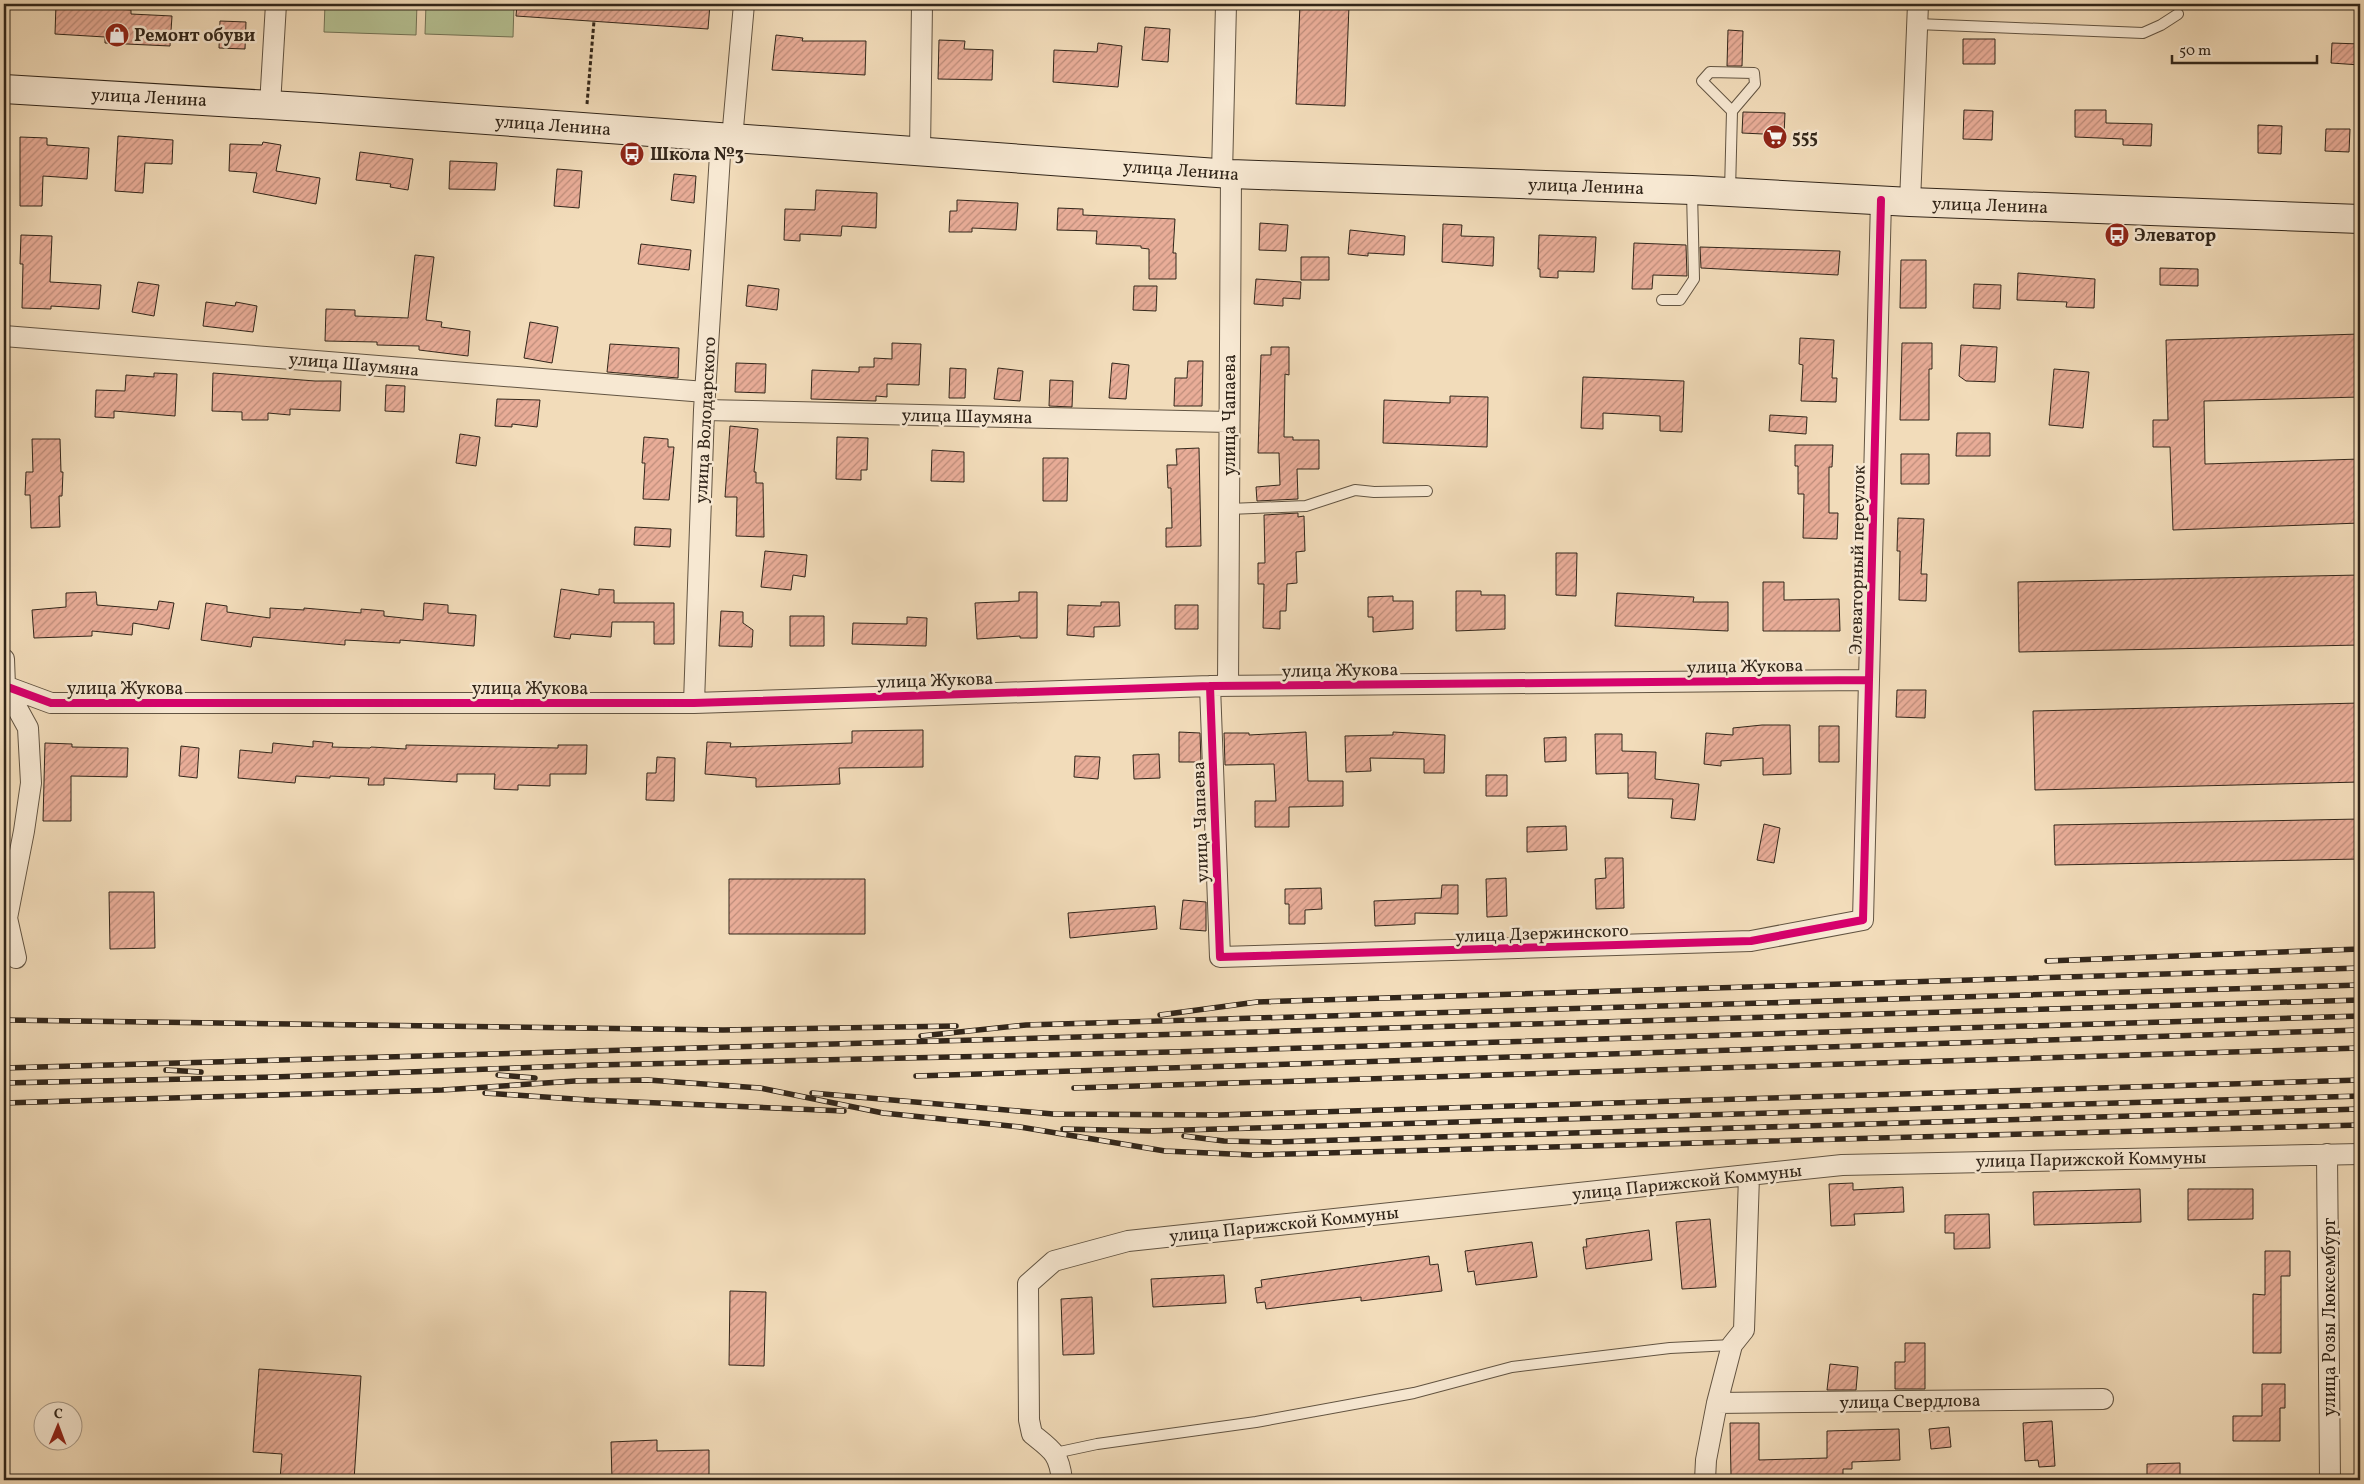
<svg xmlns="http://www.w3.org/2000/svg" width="2364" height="1484" font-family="Vollkorn,serif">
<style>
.pitch{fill:#b6c294;stroke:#747457}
.building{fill:url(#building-hatch);stroke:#32261a}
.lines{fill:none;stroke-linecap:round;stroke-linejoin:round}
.lane-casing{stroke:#625442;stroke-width:12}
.street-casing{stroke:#625442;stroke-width:22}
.secondary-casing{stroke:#32261a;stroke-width:30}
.path{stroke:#32261a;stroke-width:3;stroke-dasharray:4 2.5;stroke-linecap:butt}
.lane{stroke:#f7e8d2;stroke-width:10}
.street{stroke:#f7e8d2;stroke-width:20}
.secondary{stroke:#f7e8d2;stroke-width:28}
.rail-casing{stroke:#32261a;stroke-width:5.5}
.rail{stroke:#f7e8d2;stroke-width:4;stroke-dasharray:11;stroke-linecap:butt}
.cycleway-casing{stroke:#f7e8d2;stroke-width:11}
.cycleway{stroke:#d6006c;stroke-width:8}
.labels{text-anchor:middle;stroke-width:5;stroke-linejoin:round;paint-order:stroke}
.poi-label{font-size:18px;font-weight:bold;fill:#32261a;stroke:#f7e8d2;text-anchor:start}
.street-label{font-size:18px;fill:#32261a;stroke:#f7e8d2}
</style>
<defs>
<pattern id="building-hatch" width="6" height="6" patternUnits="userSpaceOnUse" patternTransform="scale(1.25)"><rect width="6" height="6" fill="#e9ad98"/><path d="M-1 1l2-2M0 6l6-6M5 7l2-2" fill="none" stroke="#bd8d7b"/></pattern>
</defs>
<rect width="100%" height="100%" fill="#f2dcba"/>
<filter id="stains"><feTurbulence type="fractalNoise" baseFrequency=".004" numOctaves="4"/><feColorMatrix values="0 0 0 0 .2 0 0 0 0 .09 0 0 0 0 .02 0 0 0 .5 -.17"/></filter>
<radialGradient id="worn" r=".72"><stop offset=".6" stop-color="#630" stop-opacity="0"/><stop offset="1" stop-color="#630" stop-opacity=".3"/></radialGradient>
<!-- pitch -->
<path class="pitch" d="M325,4H417L416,35L324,32Z
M426,4H514L513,37L425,34Z"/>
<!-- building -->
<path class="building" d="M56,4L131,10V14L172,16L170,46L105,43V37L55,34Z
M517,4H710L708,29L516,16Z
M1300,4L1349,6L1345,106L1296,104Z
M220,21L246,22L245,49L219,48Z
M1145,27L1170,29L1168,62L1142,60Z
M1728,30L1743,31L1742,66H1727Z
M776,35L803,38L802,41H866L865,75L772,70Z
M1963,39H1995V64H1963Z
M939,40L965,41L964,49L993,50L992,80L938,79Z
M1098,43L1122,46L1118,87L1053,82L1054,50L1097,52Z
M2332,43L2360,44V65L2331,63Z
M1964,110L1993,111L1992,140L1963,139Z
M2075,110H2106V123L2152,124L2151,146L2123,145V139L2075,137Z
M1743,112L1785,113L1784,135L1742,133Z
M2258,125L2282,126L2281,154L2258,153Z
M2326,129H2350L2349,152L2325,151Z
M118,136L173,140L172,164L145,163L143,193L115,191Z
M20,137L47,138V145L89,148L87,179L43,176L42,206H20Z
M263,142L281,145L276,171L320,178L316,204L253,192L257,173L229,171L230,144L262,145Z
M360,152L413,159L408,190L390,187L391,184L356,180Z
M450,161L497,163L495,190L449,189Z
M557,169L582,171L579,208L554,206Z
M674,174L696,176L694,203L671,200Z
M816,190L877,193L876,228L842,226L841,236L800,234V241L784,240L785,209L815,210Z
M957,200L1018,203L1016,230L972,228V232H949L950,211H957Z
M1058,208L1083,209V215L1175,219L1173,253H1176V279H1149V249L1141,248V246L1096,244L1097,231L1057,230Z
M1260,223L1288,225L1286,251L1259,250Z
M1443,224L1462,225L1461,236L1494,237L1493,266L1442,262Z
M1350,230L1405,236L1404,255L1368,253V256L1348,254Z
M21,235L52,236L50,282L101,285L99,309L51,306V309L22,308L23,264H20Z
M1539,235L1596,237L1594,272L1558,271V278L1540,277V269H1538Z
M1634,243L1686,245L1687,276L1653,275L1652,289H1632Z
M641,244L691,250L689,270L638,264Z
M1700,247L1840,251L1838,275L1701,268Z
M415,255L434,257L426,320L442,322L441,327L470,331L468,356L419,350V346L377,345V342L325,341L326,309L355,310V316L408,318Z
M1301,257H1329V280H1301Z
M1901,260H1926V308H1900Z
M2160,268L2198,269V286L2160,285Z
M2018,273L2095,279L2094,308L2066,307L2067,302L2017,300Z
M1256,279L1301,282L1300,299L1283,298V306L1254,304Z
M138,282L159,285L154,316L132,312Z
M1974,284L2001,285L2000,309L1973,308Z
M748,285L779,289L777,310L746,306Z
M1134,286H1157L1156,311L1133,310Z
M206,302L235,306L236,302L257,306L253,332L203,326Z
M530,322L558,327L552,363L524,358Z
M2360,334V397L2204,401L2205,464L2360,459V523L2173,530L2170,447H2153V420H2168L2166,340Z
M1800,338L1834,340L1832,378H1837L1836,402L1801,401L1803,365L1799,364Z
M892,343L921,344L919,385L887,384V397L876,396V401L811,399L812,370L859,372V367H874V358L892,359Z
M1902,343H1932V369H1929V420H1900Z
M610,344L679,348L678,378L607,372Z
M1961,345L1997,347L1995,382L1966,381L1959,376Z
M1271,347H1289V375L1285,374L1284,437H1293V440H1319V469H1297L1298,499L1257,501L1256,487L1280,485L1279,453H1258L1261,355H1271Z
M1188,361H1203L1202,406H1174L1175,378H1187Z
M736,363L766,364L765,393L735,392Z
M1112,363L1129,365L1126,399L1109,398Z
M950,368L966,369L965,398H949Z
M998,368L1023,371L1020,401L994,399Z
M2054,369L2089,372L2083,428L2049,425Z
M154,373L177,374L175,416L114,411V418L95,417L96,390L125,391L126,375L154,377Z
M213,373L315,381H341L340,411L290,409V415L268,413V420H242V412L212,411Z
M1583,377L1684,381L1682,432L1660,431V416L1603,413V429L1581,428Z
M1050,380L1073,381L1072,407L1049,406Z
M386,385L405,386L404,412L385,411Z
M1450,396L1488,397L1487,447L1383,443L1384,400L1450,403Z
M497,399L540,400L537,427L512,424V427L495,426Z
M1770,415L1807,417L1806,434L1769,431Z
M730,426L758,429L754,472H756V483H763L764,537L736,536L737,497H725Z
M1957,433H1990V456H1956Z
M460,434L480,437L476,466L456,463Z
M644,437L668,439V447H674L669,500L643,499L645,463H642Z
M837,437L868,438L867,470H861V480L836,479Z
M32,439H60L61,472H63L62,496H59L60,527L31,528L30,495H25L26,472H33Z
M1795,445H1833L1832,467H1829V513H1838L1837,539L1803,538L1804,494H1798V466H1795Z
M1199,448L1201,546L1166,547V528H1172L1171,488H1168L1167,465H1177L1176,449Z
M932,450L964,452V482L931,481Z
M1901,454H1929V484H1901Z
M1043,458H1068L1067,501H1043Z
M1298,513V517L1304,516L1305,551L1296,552L1297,583L1287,584L1286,611H1280V629L1263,628L1264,584H1258V563H1265L1264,515Z
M1898,518L1924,519L1921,574H1927L1926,601L1899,600L1900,551H1897Z
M635,527L671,529L670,547L634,545Z
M765,551L807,555L805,577L793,575L791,590L761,587Z
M1556,553H1577L1576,596L1556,595Z
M2360,575V645L2019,652L2018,582Z
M1763,582H1784V600L1839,599L1840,631H1763Z
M561,589L599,595V589L614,590V603H674V644H654V622H612L611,637L571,634L570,639L554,637Z
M1456,591H1481V595H1505V629L1456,631Z
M96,592L97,605L157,610L159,601L174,603L169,629L133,623L132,635L92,631V636L34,638L32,610L66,607V593Z
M1019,592H1037V638H1020V636L977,639L975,603L1019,601Z
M1617,593L1694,597L1693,602H1728V631L1615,626Z
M1393,596V601H1413V629L1373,632V617H1368V597Z
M1101,602H1119L1120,626L1094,627V637L1067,635L1068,605L1101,606Z
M206,603L227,606V612L270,618V608L304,610V608L361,613V609L384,611V616L423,620L424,603L448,605V613L476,615L474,646L400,640V643L345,640V645L253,637L251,647L201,640Z
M1175,605H1198V629H1175Z
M721,611L743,612V623L753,630L752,647L719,646Z
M790,616H824V646H790Z
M907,617L927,618L926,646L852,644L853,623L907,624Z
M1897,690H1926L1925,718L1896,717Z
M2360,703V782L2035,790L2033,711Z
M1762,725H1790L1791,774L1763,775V758L1721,761V766L1704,764L1706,733L1733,735V728Z
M1819,726H1839V762H1819Z
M923,730V767L839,768L840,784L756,787V778L705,774L707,742L731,743L730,747L852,743V731Z
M1179,732L1200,733L1201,762H1179Z
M1306,732L1308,781H1343V806L1289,807V827H1255V801H1276L1274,764L1225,765L1224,733H1249V735Z
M1393,732L1445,735L1444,773H1424V759L1370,758L1371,771L1346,772L1345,736L1393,735Z
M1595,734H1622V751L1656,752L1655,779L1699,784L1695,820L1671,818L1673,799L1628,798V773L1596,774Z
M1566,737V761L1545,762L1544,738Z
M313,741L333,743L332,747L370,748L371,747L406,749V745L558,748V745H587L586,774H550V786L518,785V790L494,789L495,774H457V782L384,778V785H368L369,778L330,776V778L296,776L295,783L238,778L240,750L272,753L273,743L313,747Z
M45,743L72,744V747L128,748L127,777L71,776V821H43Z
M181,746L199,748L197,778L179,776Z
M1159,754L1160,778L1134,779L1133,755Z
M1075,756L1100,757L1098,779L1074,777Z
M657,757L675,758L674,801L646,800L647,773H656Z
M1486,775H1507V796H1486Z
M2360,819V859L2055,865L2054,825Z
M1764,824L1780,828L1774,863L1757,860Z
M1566,826L1567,850L1527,852V827Z
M1605,858H1623L1624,908L1596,909L1595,879L1606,878Z
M1506,878L1507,916L1487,917L1486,879Z
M729,879H865V934H729Z
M1442,885H1458V914L1415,913V924L1375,926L1374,901L1441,898Z
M1321,888L1322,909L1305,910V924H1289V904H1285V889Z
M109,892H154L155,948L110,949Z
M1183,900L1206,902V931L1180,929Z
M1155,906L1157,929L1070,938L1068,913Z
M1853,1183V1190L1903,1187L1904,1212L1854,1214L1855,1225L1831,1226L1829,1184Z
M2140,1189L2141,1222L2034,1225L2033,1192Z
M2188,1189H2253V1219L2188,1220Z
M1989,1214L1990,1248L1954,1249V1233H1945V1215Z
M1710,1219L1716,1287L1682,1289L1676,1222Z
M1649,1230L1652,1260L1586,1269L1583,1247H1587L1586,1239Z
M1532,1242L1537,1277L1476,1285L1474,1271L1468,1272L1465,1251Z
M2265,1251H2290V1276H2281V1353H2253V1294L2265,1295Z
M1429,1256L1430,1265L1438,1264L1442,1291L1361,1301V1297L1266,1309L1265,1302L1257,1303L1255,1288L1262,1287L1261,1280Z
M1224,1275L1226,1303L1153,1307L1151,1279Z
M730,1291L766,1292L764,1366L729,1365Z
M1092,1297L1094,1354L1063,1355L1061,1299Z
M1905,1343H1925V1389H1895V1362H1905Z
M1830,1364L1858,1367L1856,1390H1827Z
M259,1369L361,1376L354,1480H280L282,1454L253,1452Z
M2262,1384H2285V1408H2280V1441H2233V1416H2262Z
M2052,1421L2055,1466L2039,1467L2038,1460L2025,1461L2023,1423Z
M1730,1423H1759V1460L1827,1458V1431L1899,1429L1900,1460L1852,1462V1469H1843V1480H1786V1475H1731Z
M1949,1427L1951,1447L1931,1449L1929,1429Z
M657,1440V1451L709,1450V1480H612L611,1442Z
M2180,1463V1480H2147V1464Z"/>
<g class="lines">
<defs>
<path id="lane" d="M1917,24L2143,33L2161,25L2178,14
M1730,191L1732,111L1755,84L1754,73L1710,72L1702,81L1732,111
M1662,300H1680L1694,279L1692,191
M1229,509L1306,506L1355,490L1374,492L1427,491
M1055,1453L1097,1444L1256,1422L1414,1393L1512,1367L1670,1348L1732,1345"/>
<path id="street" d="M270,105L276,4
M732,139L744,4
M920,151L922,4
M1222,174L1226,4
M1910,202L1918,4
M4,336L705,392
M704,410L1229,422
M4,659L5,686L28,728L31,783L24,831L7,918L16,958
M5,686L51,703H694L1210,686L1869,680
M1210,686L1220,957L1751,941L1863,920L1881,200
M1228,686L1231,174
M694,703L704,410L721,139
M2327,1154L2330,1480
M1717,1403L2103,1399
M1062,1480C1059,1453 1052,1450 1032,1434L1029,1420L1028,1284L1054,1261L1128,1241L1842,1165L2360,1154
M1705,1480L1706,1460L1717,1403L1732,1345L1744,1330L1749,1176"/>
<path id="secondary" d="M4,89L320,108L1231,174L1692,190L1910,202L2360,219"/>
</defs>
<!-- lane casing -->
<use href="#lane" class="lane-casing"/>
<!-- street casing -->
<use href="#street" class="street-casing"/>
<!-- secondary casing -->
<use href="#secondary" class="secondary-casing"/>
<!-- path -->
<path class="path" d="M587,104L594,21"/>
<!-- lane -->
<use href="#lane" class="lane"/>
<!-- street -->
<use href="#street" class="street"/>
<!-- secondary -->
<use href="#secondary" class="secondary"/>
<defs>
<path id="rail" d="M2047,961L2360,949
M1160,1015L1257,1002L2360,968
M4,1020L723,1030L956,1026
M921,1036L1026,1025L2360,985
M4,1068L2360,1000
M166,1070L201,1072
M498,1075L535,1078
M916,1076L2360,1030
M4,1083L274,1077L595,1065L1171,1052L2360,1016
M1074,1088L2360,1048
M485,1093L589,1100L844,1111
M812,1093L1053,1114L1219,1115L2360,1080
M4,1103L442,1090L575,1081L648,1080L760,1088L883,1113L1020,1127L1165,1151L1253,1155L2360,1125
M1063,1129L1149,1131L2360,1096
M1184,1136L1224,1141L1274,1142L2360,1109"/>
</defs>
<!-- rail casing -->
<use href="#rail" class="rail-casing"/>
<!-- rail -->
<use href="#rail" class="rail"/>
<defs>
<path id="cycleway" d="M5,686L51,703H694L1210,686L1869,680
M1210,686L1220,957L1751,941L1863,920L1881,200"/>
</defs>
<!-- cycleway casing -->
<use href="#cycleway" class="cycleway-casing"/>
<!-- cycleway -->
<use href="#cycleway" class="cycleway"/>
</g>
<!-- icons -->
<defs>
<symbol id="shop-disc" viewBox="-11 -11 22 22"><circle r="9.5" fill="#8f2418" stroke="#f7e8d2"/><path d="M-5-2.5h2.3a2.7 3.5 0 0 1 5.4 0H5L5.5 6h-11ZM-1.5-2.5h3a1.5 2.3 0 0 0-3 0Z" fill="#fff"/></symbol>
<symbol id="supermarket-disc" viewBox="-11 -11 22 22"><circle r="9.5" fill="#8f2418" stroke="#f7e8d2"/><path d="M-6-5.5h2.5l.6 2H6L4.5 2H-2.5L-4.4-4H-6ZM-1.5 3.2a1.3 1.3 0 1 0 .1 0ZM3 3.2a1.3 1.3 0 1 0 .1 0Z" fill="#fff"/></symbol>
<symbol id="bus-disc" viewBox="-11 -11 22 22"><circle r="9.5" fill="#8f2418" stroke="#f7e8d2"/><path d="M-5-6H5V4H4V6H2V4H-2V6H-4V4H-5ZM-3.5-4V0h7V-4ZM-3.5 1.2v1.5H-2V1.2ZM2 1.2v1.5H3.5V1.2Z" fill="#fff"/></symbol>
</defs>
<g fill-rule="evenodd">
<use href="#shop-disc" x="103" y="21" width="28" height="28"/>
<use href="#supermarket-disc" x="1761" y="123" width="28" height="28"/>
<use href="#bus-disc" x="618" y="140" width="28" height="28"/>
<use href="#bus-disc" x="2103" y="221" width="28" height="28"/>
</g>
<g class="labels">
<!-- poi labels -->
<g class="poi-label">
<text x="134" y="41">Ремонт обуви</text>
<text x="1792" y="143">555</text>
<text x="650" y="160">Школа №3</text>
<text x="2134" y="241">Элеватор</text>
</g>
<!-- street labels -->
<g class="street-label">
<text transform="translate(149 97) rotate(3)" y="6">улица Ленина</text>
<text transform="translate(553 125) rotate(4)" y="6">улица Ленина</text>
<text transform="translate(1181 170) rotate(4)" y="6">улица Ленина</text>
<text transform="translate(1586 186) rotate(2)" y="6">улица Ленина</text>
<text transform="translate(1990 205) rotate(2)" y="6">улица Ленина</text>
<text transform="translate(354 364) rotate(5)" y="6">улица Шаумяна</text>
<text transform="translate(1229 415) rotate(-90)" y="6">улица Чапаева</text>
<text transform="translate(967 416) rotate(1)" y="6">улица Шаумяна</text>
<text transform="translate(705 420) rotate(-87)" y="6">улица Володарского</text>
<text transform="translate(1857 560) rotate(-89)" y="6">Элеваторный переулок</text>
<text transform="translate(1745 666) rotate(-1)" y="6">улица Жукова</text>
<text transform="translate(1340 670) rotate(-1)" y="6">улица Жукова</text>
<text transform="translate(935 680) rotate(-2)" y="6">улица Жукова</text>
<text x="125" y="694">улица Жукова</text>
<text x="530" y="694">улица Жукова</text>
<text transform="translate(1200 822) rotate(-92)" y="6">улица Чапаева</text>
<text transform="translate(1542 933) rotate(-2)" y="6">улица Дзержинского</text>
<text transform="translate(2091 1159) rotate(-1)" y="6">улица Парижской Коммуны</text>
<text transform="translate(1687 1182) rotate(-6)" y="6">улица Парижской Коммуны</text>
<text transform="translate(1284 1224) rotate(-6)" y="6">улица Парижской Коммуны</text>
<text transform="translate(2329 1317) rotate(-90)" y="6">улица Розы Люксембург</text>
<text transform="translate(1910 1401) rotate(-1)" y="6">улица Свердлова</text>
</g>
</g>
<!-- margin -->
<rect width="2364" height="1484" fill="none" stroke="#f2dcba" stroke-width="20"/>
<rect x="5" y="5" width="2354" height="1474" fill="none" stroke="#32261a" stroke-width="2.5"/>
<rect x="10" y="10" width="2344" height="1464" fill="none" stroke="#32261a"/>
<!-- north arrow -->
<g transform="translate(58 1426) rotate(1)"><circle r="24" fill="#f7e8d2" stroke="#a89a88"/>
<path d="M0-4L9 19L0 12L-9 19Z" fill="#8f2418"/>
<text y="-8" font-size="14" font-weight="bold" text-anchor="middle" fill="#32261a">С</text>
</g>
<!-- scale -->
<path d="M2172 55v8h145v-8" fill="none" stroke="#32261a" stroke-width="2.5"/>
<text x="2179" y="55" font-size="15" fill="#32261a" stroke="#f7e8d2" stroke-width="4" paint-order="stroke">50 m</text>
<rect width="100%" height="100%" filter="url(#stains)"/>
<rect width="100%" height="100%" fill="url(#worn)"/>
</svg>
